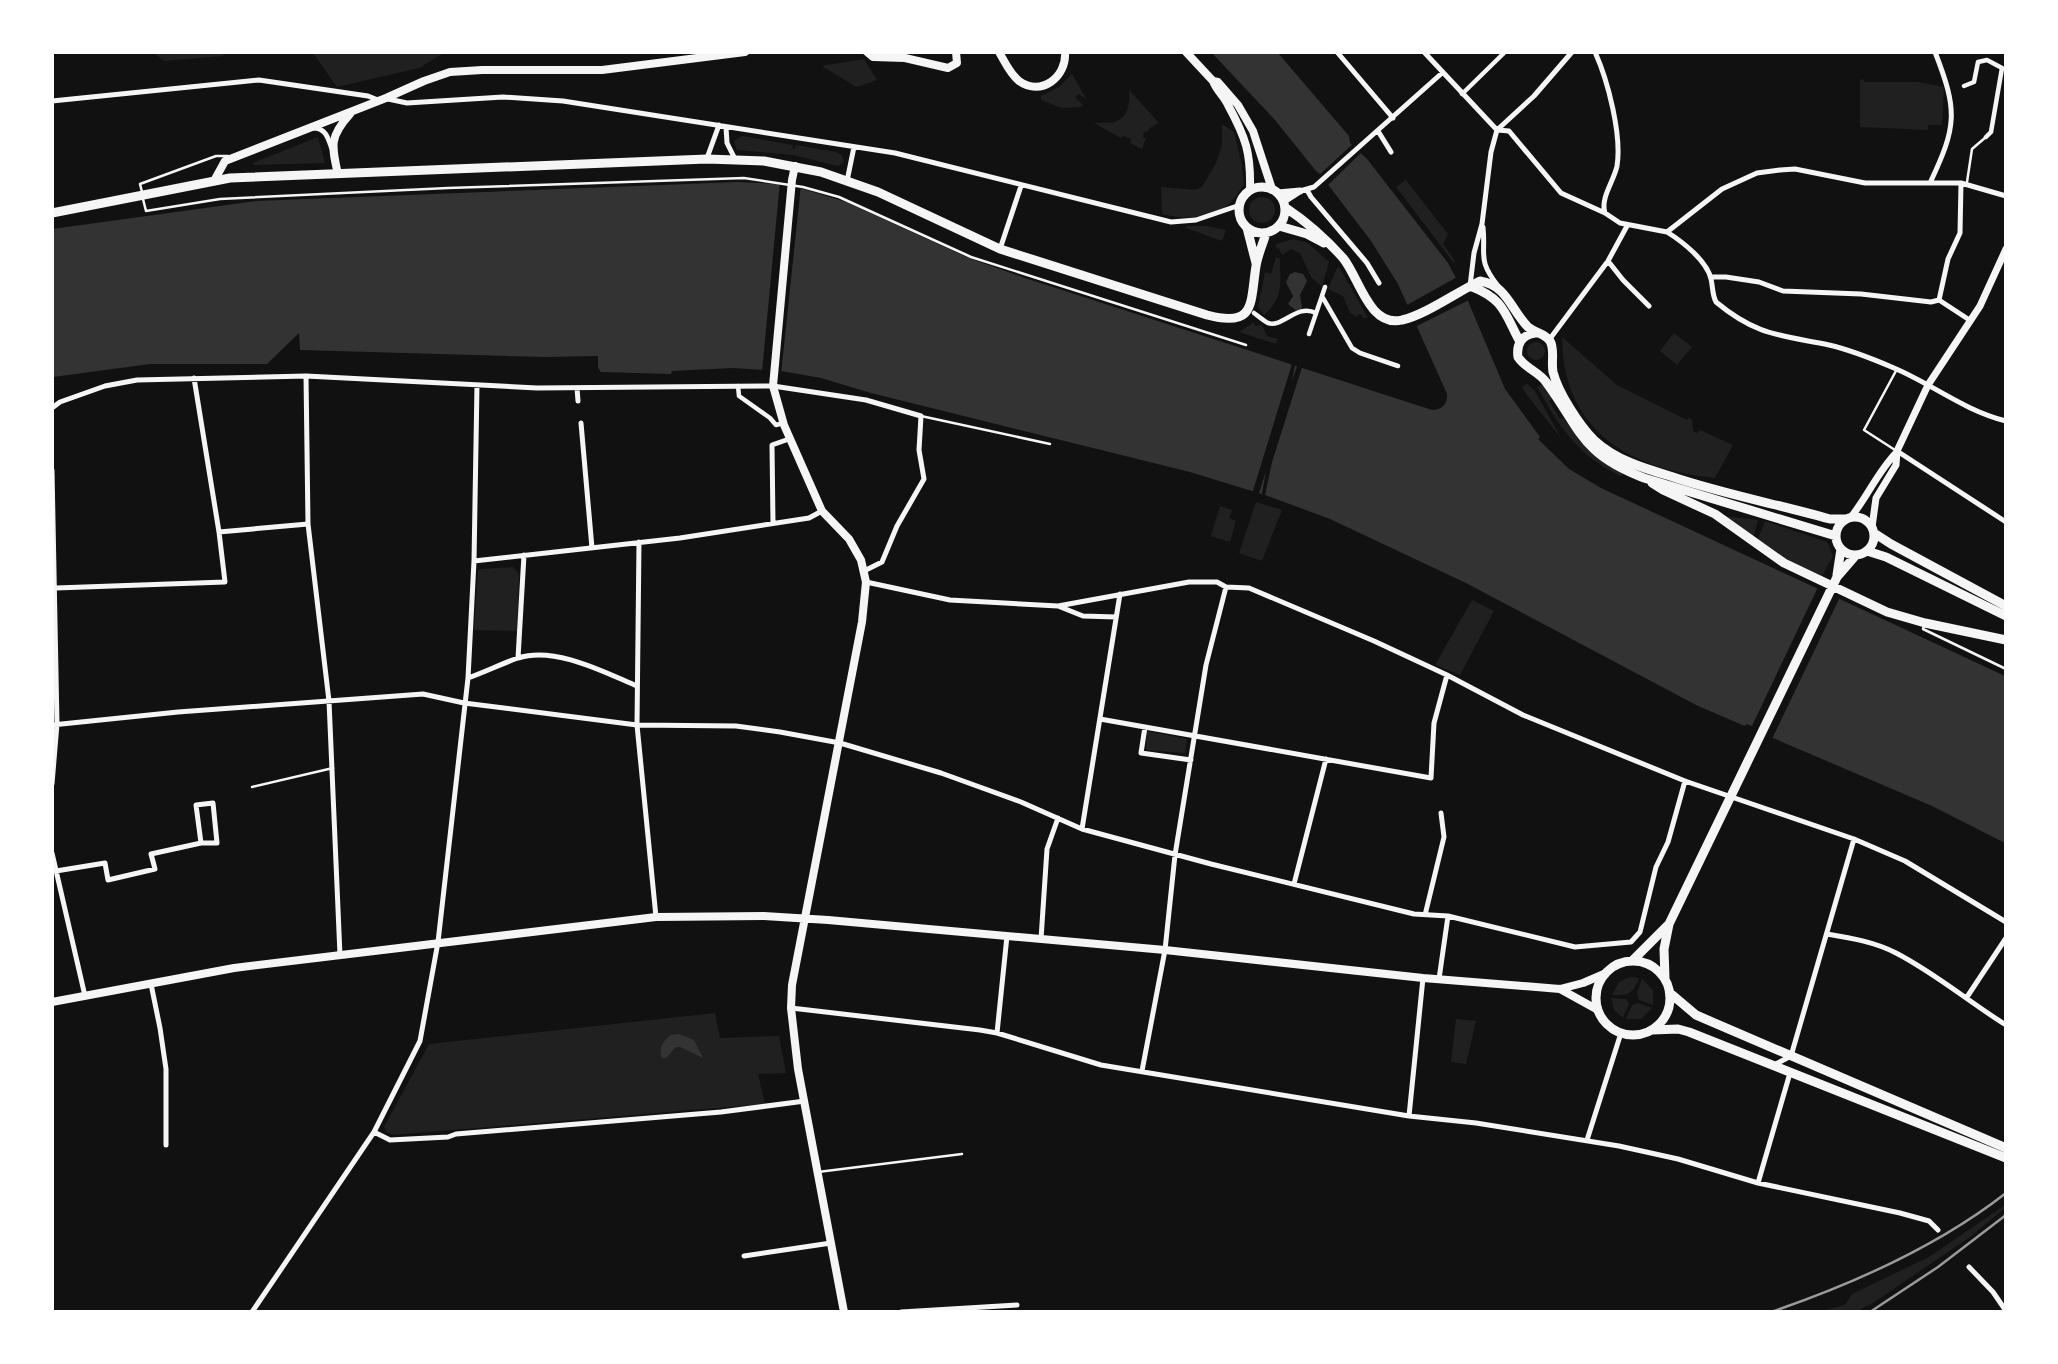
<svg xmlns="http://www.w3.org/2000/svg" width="2058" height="1364" font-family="'DejaVu Sans',sans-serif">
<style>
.green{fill:#202020}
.water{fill:#333}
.pier{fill:#111}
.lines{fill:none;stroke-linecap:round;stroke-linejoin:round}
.service{stroke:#f5f5f5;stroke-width:2.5}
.pedestrian{stroke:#f5f5f5;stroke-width:4.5}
.minor{stroke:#f5f5f5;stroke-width:5}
.tertiary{stroke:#f5f5f5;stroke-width:7}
.secondary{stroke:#f5f5f5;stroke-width:8}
.primary{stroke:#f5f5f5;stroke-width:9}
.rail{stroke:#9a9a9a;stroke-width:2.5}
</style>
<rect width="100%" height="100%" fill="#111"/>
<!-- green -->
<path class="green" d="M154,53H224L223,56L164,61Z
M313,53H444L419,68L337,87Z
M864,59L877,80L856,87L822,66Z
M1072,74L1087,100L1079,94L1075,97L1083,105L1081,107L1062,108L1041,100V96L1059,87Z
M1860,79L1864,80V82H1918L1944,87L1942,125H1928V130L1860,127Z
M1129,90L1159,123L1150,128L1147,132H1144L1143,137L1146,138L1142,149L1130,143L1131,139L1123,136L1121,138L1094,123C1100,122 1111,124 1117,121C1129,116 1130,101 1129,90Z
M1222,124L1234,132L1242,166L1244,185C1239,191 1235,199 1229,204C1214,218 1181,220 1162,214L1161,187L1195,190L1202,187L1216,163L1222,145Z
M743,136L793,145L792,148L795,149L796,145L836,152L842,155L844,162L838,166L793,155L737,150L734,142L738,138Z
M318,137L325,163L254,165L253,163Z
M1406,180L1448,234L1443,244L1455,261L1454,263L1396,187Z
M1249 210a13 13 0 1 1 26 0a13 13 0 1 1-26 0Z
M1186,226H1207L1226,230L1222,241L1186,228Z
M1294,239L1308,243L1329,262L1322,287L1311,277L1300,253L1291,249L1282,255L1278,247L1276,249V244Z
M1276,257L1280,259C1280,284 1284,297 1264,315L1258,307L1265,272L1271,274Z
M1338,266L1342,272L1368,318H1362V315L1358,314L1357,317L1350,313L1343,296L1328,289Z
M1254,322L1255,326L1262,325L1267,336L1278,339L1276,344L1239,332Z
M1674,333L1692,347L1677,365L1660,351Z
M1562,337L1617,385L1687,420L1689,417L1692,420L1693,431L1697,433L1700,430L1733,445L1715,478C1629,469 1563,431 1562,337Z
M1527 351a9 9 0 1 1 18 0a9 9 0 1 1-18 0Z
M1527,384L1535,391L1561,438L1526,394L1522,387Z
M1542,384L1552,399L1549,401L1560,419L1563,418L1588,448L1624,474L1620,476C1576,454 1560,427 1537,387Z
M1256,502L1282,510L1262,561L1239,553Z
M1220,506L1232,510L1229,518L1236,521L1230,542L1211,536Z
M1723,516L1758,520L1753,538Z
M1765,521L1827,542L1833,556L1821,578L1787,560L1758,539Z
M513,567L519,574L517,631L474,630L478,571L480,569Z
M1472,600L1494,611L1460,675L1435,665Z
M1147,731L1187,739L1185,753L1146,750Z
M1630,977L1639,978C1633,994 1628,996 1612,995L1619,982Z
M1642,979L1653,990V1005L1639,1000L1637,993Z
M1611,998L1626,999L1629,1004L1623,1018L1614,1010Z
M1638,1003L1652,1008L1641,1019H1626L1632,1005Z
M715,1013L720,1038L779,1036L786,1073L758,1074L765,1104L393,1135L387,1132L384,1127L429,1044Z
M1456,1019L1476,1021L1466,1064L1451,1062Z
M2005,1205V1208L1970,1237L1873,1303L1857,1311H1821L1845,1305L1852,1294L1929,1257Z"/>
<!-- water -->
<path class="water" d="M1212,53H1278L1349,136L1350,143L1367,159L1448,263L1468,301L1505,389L1540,437L1538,439L1569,469L1601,488L2005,676V843L1932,806L1698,706L1466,583L1330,519L1265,495L1190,472L871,393L821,378L781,371L733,368L672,371L671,374L601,372L598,368V356L544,357L300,350L299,333L267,364H150L53,377L52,229L256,201L738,182L776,184L803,189L846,202L971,259L1025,278L1432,410C1442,410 1448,404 1447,394L1398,284L1371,241L1320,174L1316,171L1275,120Z
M1295,272L1303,274L1307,281L1300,295L1302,308L1298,312L1288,304L1293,296L1286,282L1290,274Z
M679,1034L694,1040L703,1058L680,1047H676L666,1058H662C658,1049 663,1040 671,1035Z"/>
<!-- pier -->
<path class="pier" d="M1355,142L1363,151L1326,187L1318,176Z
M780,181L801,185L781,374L762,372Z
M1459,276L1471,299L1415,327L1405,306Z
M1298,363L1303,364L1272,462L1265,495L1262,494L1266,471L1258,496L1252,494L1292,364L1295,365L1292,382Z
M1819,585L1841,595L1771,741L1749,731L1750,729L1745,726L1746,724L1752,726Z"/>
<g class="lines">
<!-- service -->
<path class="service" d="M1967,182L1972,149L1986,137
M142,192L140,184L216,156H228
M143,199L146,211L220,199L448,188L744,178L803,187L839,197L971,257L1246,345
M921,416L1050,444
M1895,450L1864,430L1897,369
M1924,626L1923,629L2006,669
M252,787L333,768
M818,1172L962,1154"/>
<!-- pedestrian -->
<path class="pedestrian" d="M1964,86L1974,82L1978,62L1987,60L2002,68L1991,132L1986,137
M1462,94L1505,52
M1323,298L1352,348L1360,353L1398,366
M1254,313C1258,316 1264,321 1268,323C1283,328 1297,303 1316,313
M1309,334L1325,287
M738,386L739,396L770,418L776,425L783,423"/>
<!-- minor -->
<path class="minor" d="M1337,52L1393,118
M1424,52L1497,130
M1595,52C1608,81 1622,135 1617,166C1614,181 1600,198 1605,213
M388,99L407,103L503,97L563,101L895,153L1171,222L1196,220L1240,205
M52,101L259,80L368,96L378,100
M726,127L727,143L735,159
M313,128C326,128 328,138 332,149
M1497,130L1509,131L1561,193L1605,213L1620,223L1667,232
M1378,131L1391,152
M707,158L719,125
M847,181L854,147
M1930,183C1957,126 1958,111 1935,52
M1307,190L1311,197L1367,263L1379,283
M1300,191L1314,187L1442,73
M1483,227C1486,256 1477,259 1498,286
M1667,232C1683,242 1707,261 1711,279C1713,287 1712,294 1716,302C1757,336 1780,335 1829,345C1851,350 1873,359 1894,368C1932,384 1965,411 2006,421
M1667,232L1722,189L1757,173L1780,170L1795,169L1865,183H1961L2006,196
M1000,249L1021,186
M1608,261L1623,280L1649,306
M1711,277H1726L1759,282L1783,291L1861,294L1931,302L1939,300L1971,321
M1470,286L1474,253L1482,224L1491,152L1497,130L1534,96L1572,52
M1939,300L1948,259L1960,233L1961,183
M1549,340L1608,261L1627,226
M306,376L308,524L329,701L340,955
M194,378L219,532
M577,388L578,401
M52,408L60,402L105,386L137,380L306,376L537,388L773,386L866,400L921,416L919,450L924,479L897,526L882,562L864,571
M581,423L592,548
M1897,451L2006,522
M52,470L57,724L52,784
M773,523L772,445L789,439
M639,542L637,725L656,917
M474,561L680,538L809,518L822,511
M866,582L950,600L1058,606L1189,582H1217L1226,587L1249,588L1374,641L1447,675L1523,715L1685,781L1854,839L1905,861L2006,922
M56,588L225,582L219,532L308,524
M1058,606L1083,616L1116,617
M518,658L524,555
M468,678C485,672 501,664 518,658C555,646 604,672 637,686
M1100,719L1431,778L1434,723L1447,675
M52,725L178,712L423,694L464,703L637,725L736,726L780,732L840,743L941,773L1021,802L1082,829L1211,864L1414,914L1448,916L1575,947L1631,942L1640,932L1656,867L1668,842L1685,781
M1145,727L1141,753L1191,760
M1082,829L1120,594
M52,853L85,996
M56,871L105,863L108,880L155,869L151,854L201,843H217L213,803L196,805L201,843
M1294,884L1326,759
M1425,915L1444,837L1441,813
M1827,934C1851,938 1875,942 1896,953C1935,973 1969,1002 2006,1025
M1041,939L1047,849L1058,818
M1439,979L1448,916
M151,984L160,1028L166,1069V1145
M1967,997L2006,938
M791,1008L980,1030L997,1033L1101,1065L1409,1116L1476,1123L1619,1146L1678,1159L1758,1183L1900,1213L1929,1221L1938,1230
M997,1033L1007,936
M1772,1066L1791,1056L1854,839
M1142,1071L1165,950L1175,855L1206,665L1226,587
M1409,1116L1423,978
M374,1132L390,1140L448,1137L456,1134L721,1112L805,1101
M1587,1140L1621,1033
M1758,1183L1790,1073
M744,1256L831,1243
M1969,1267L1993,1292L2006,1311
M252,1312L374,1132L420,1041L438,942L468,678L474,561L477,385
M901,1312L1017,1305"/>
<!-- tertiary -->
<path class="tertiary" d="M1278,193L1300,191
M1284,201L1298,192
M1851,517C1868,496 1878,471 1897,452
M1872,527L1876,498L1896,465L1897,451L1928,385L1980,306L2006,249"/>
<!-- secondary -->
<path class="secondary" d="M867,52L873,57L905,58L948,68L957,63L956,52
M999,52C1005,62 1010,74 1019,81C1041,97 1067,77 1065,52
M1186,52L1213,81L1218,82L1238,105L1253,131L1272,189
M1213,81C1216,90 1224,96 1228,105C1246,138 1251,153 1250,190
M795,166L792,180L773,386L784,425L822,511L849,539L861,560L866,582L862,622L792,985L791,1008L798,1069L844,1312
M338,174C331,145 330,136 350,114
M214,181L225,161L386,98L424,81L450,72L482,70H602L745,52
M1560,989L1598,1010
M52,1002L234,968L656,917L764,916L828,920L1165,950L1423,978L1560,989L1583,983L1604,974"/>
<!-- primary -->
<path class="primary" d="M1239 210a23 23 0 1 1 46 0a23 23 0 1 1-46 0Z
M1286,208C1307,222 1326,239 1343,258C1359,277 1369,328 1402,320C1425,315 1457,292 1480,281C1507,285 1511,310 1528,327C1535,333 1544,333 1550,341C1555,349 1551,362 1553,372C1558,392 1579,425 1594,440C1616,460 1643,468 1670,476C1723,494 1777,504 1830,519H1846
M52,213L230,178L707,159L764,161L821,172L878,192L1000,249L1207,315C1256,328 1250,304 1256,266C1258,254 1263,244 1266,233
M1279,226L1307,234L1324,243
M1247,228L1256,263
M1470,286C1504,299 1504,312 1520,342
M1535,333C1522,335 1516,344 1518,357C1525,368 1539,372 1546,382C1582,431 1581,454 1644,478L1836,536
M1652,483L1663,490L1715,514L1784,563L1887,612L1925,623L2006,640
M1836 536a19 19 0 1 1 38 0a19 19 0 1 1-38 0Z
M1874,533L1891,544L2006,606
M1867,551L1886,557L2006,616
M1837,575L1841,549
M1633,960L1668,925
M1596 998a37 37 0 1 1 74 0a37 37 0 1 1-74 0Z
M1665,979L1664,949L1669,924L1837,577L1856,555
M1670,993L1696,1015L2006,1148
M1652,1030L1678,1029L1689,1032L2006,1158"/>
<!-- rail -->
<path class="rail" d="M1771,1312C1853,1284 1937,1247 2006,1193
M1870,1312L1938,1267L2006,1215"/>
</g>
<!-- border -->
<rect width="2058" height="1364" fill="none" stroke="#ffffff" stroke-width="108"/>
</svg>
